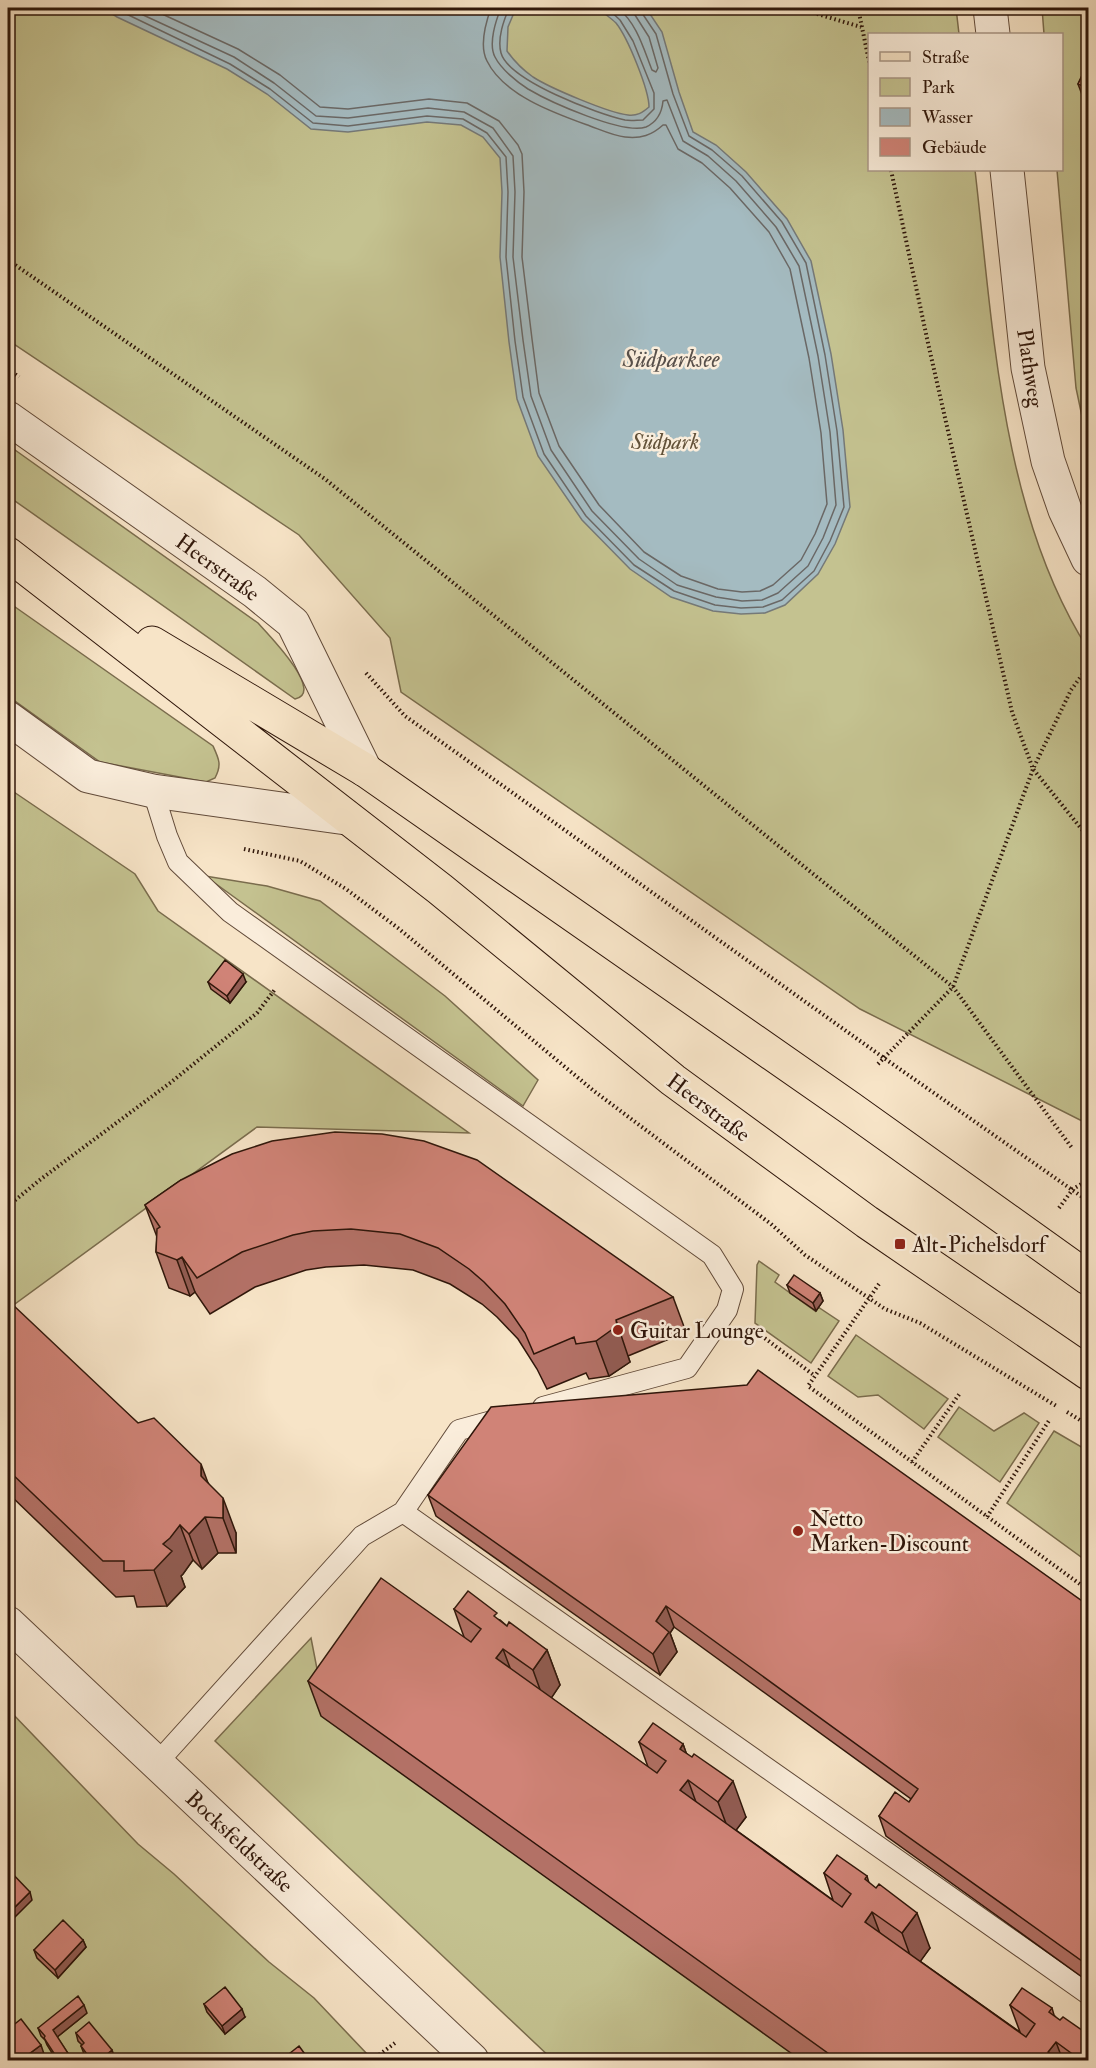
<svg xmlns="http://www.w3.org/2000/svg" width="1096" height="2068" font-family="'IM FELL Double Pica',serif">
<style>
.green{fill:#c4c290;stroke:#7a6c4d;stroke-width:1.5}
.water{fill:#a4bbc1;stroke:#757978;stroke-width:1.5}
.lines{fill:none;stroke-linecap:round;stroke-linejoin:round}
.shore{stroke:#6a6866;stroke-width:1.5}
.lane-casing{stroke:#614a39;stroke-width:22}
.street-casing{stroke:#614a39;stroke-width:35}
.primary-casing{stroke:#2f160a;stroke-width:35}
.path{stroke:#2f160a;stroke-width:4;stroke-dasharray:1.5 3;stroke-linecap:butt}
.lane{stroke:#faeddb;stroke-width:20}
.street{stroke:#faeddb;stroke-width:33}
.primary{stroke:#f7e4c7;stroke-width:33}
.wall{fill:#b37166;stroke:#2f160a;stroke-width:1.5}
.shaded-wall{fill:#925c53;stroke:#2f160a;stroke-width:1.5}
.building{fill:#d08377;stroke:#2f160a;stroke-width:1.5}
.poi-dot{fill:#8f2418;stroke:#faeddb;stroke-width:2}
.labels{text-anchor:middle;stroke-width:5;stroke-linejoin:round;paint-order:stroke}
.street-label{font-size:22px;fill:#2f160a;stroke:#faeddb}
.park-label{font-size:22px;font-style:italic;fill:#635239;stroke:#faeddb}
.poi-label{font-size:22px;fill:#2f160a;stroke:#faeddb;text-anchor:start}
.water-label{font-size:24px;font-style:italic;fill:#58504a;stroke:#faeddb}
</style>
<rect width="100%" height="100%" fill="#f7e4c7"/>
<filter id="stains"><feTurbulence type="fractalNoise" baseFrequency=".00333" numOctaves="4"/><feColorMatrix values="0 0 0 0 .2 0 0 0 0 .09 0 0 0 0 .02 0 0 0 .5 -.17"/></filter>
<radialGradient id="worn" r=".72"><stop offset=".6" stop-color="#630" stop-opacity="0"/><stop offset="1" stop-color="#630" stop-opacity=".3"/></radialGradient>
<!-- green -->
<path class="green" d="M8,8H956L959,34H870V170H975C993,326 1001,513 1088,649V1124L860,1009L401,692L390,638L299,535L8,340Z
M1042,8H1088V112L1086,118L1088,119V445L1076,388L1057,170H1062V34H1044Z
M8,445L258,623C267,633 326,693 295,699L8,496Z
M8,602L213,746C219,759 222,765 215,778L206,782L100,762L8,696Z
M8,788L135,874L158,911L469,1133L257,1127L8,1309Z
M205,876L267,886L320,901L445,996L538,1080L523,1106Z
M759,1261L779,1275L775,1282L815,1311L818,1307L839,1321L811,1363L755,1323L757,1265Z
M856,1335L948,1399L924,1429L878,1395L858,1397L828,1376Z
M959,1407L994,1431L1024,1413L1039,1423L1000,1482L938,1437Z
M1054,1431L1085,1449L1088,1456V1562L1007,1503Z
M311,1638L318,1674L802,2060H553L215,1741Z
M8,1709L138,1844L174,1874L269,1962L314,1998L367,2054L359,2060H8Z"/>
<!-- water -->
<path class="water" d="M103,8H516L508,27L507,51C514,61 523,70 533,77C550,88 609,113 628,115C637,116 642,113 649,107C649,90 628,38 616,23C611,18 603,13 598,8H646L662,32L679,92L693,132L716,145L746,172L787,219L811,261L831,354L843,430L850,507L835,544L818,574L785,605L765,613L741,614L713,611L671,597L630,569L582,520L538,456L517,399L509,342L500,257L502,192L500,158L483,137L461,125L427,122L348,132L311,129L267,94L227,69L117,17Z"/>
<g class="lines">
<!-- shore -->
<path class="shore" d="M114,8L230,64L270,89L313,123L348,126L427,116L463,119L487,133L506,157L508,192L506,257L515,341L523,397L544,454L586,516L634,565L674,591L715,605L741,608L763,607L782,600L814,571L830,541L844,507L837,431L825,355L806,263L782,222L742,176L712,150L689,136L673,94L656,34L642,13V8
M128,8L234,57L274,83L316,116L348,118L428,108L464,112L493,128L513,156L515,192L513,257L523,340L531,396L551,450L592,511L639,559L677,585L716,597L742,601L762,600L778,593L808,566L823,538L836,505L830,432L818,356L799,266L776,227L736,181L708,156L683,141L667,100L663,101C662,112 657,122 646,127C623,135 550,102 528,89C517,82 501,69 495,57C488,44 496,20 501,8
M149,8L238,49L280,75L320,107L348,109L429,99L467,103L499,121L518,145L522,154L524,192L522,257L532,339L539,393L559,446L599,505L644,552L681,576L718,589L742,592L760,591L773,585L801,560L815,534L827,504L821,433L809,358L790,269L769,232L730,188L702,163L678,149L666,125H663C652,135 641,139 625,137C614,136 601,130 590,126C557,114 504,96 487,61C479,46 486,22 491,8
M509,8C504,20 497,38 501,53C509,81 598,114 625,120C631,121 637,120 643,120L654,109V93L633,41L620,20L607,8
M618,8C637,24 643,47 652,70L656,72L658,68L649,37L635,15L634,8"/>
<defs>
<path id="lane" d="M153,791L167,836L178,862L230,912L712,1255L733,1289L727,1310L687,1368L543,1407
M403,1512L1088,1994
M157,1763L362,1536L403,1512L459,1430L503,1418"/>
<path id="street" d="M990,8L993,34
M1007,170L1028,368L1048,461L1065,510L1088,559
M8,418L255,592L293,623L365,770
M8,718L88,776L153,791L346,818
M8,1623L472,2060"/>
<path id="primary" d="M8,554L440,889L673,1080L867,1222L1088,1373
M152,643L365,770L850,1108L1088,1278"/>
</defs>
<!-- lane casing -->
<use href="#lane" class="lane-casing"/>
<!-- street casing -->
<use href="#street" class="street-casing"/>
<!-- primary casing -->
<use href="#primary" class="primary-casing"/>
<!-- path -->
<path class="path" d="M805,8L814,13L861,27
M858,8L870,66
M8,260L325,479L953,987L1072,1148
M8,369L19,377
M1088,667L1071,690L1033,769L1088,837
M366,673L405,716L884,1058L1088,1201
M244,849L300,861L346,889L398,928L594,1091L771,1224L805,1255L885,1309L920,1323L1058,1407
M878,1064L953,987L1033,769L1012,712L928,343L891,170
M8,1206L41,1179L170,1083L257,1013L276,988
M1059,1208L1073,1189L1088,1180
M879,1284L808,1386L1088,1590
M754,1330L815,1376
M1067,1412L1088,1425
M912,1462L960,1393
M987,1517L1050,1419
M372,2060L395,2043"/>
<!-- lane -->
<use href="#lane" class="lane"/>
<!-- street -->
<use href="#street" class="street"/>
<!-- primary -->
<use href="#primary" class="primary"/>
</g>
<!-- wall -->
<path class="wall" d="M1089,61V113L1078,84Z
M208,982H246L230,1003L211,989Z
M181,1180L673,1297L686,1332L628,1356L630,1362L609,1376L589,1379L586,1373L547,1389L537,1369L518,1339L497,1317L482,1304L450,1284L413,1270L364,1265L326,1267L306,1270L255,1287L210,1314L195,1292L190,1296L169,1288L156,1252L157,1237L145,1205Z
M787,1285L820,1293L823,1301L816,1311L790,1293Z
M8,1309L138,1423L208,1483L236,1533V1553H218L202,1569L193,1560L183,1574L181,1576L185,1587L167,1606L137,1607L134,1596L116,1597L10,1495H8Z
M428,1495L1089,1606V1982L886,1836L879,1816L909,1802L911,1799L674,1627L670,1633L677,1652L660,1675L436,1516Z
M454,1609L500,1620L507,1626L547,1650L560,1685L551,1698L648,1767L639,1742L683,1744L686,1753L746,1817L736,1830L833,1900L824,1873L867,1876L869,1883L930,1948L920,1961L1020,2032L1010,2005L1052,2008L1054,2015L1089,2061H802L321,1716L308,1681L464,1637Z
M83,1940L86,1947L58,1978L37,1958L34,1950Z
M204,2004L245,2017L225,2034L207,2012Z
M87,2013L57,2037L73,2061H57L47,2045L45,2040L41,2036L38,2028Z
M76,2033L115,2058L111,2061H89L84,2054L81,2046L82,2045L78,2041Z"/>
<!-- shaded-wall -->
<path class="shaded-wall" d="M243,974L246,982L230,1003L227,996Z
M182,1257L195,1292L190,1296L177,1260Z
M820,1293L823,1301L816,1311L813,1303Z
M616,1320L630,1362L609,1376L596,1341Z
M201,1464L214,1499L201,1476Z
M223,1498L236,1533V1553L223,1518Z
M205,1517L218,1553L202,1569L189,1534Z
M180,1525L193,1560L183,1574L181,1576L185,1587L167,1606L154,1570L163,1544Z
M666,1606L674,1627L670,1633L677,1652L660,1675L653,1654L656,1621Z
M503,1649L516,1684L496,1658Z
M547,1650L560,1685L546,1706L533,1670Z
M683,1744L696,1780L680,1749Z
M688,1780L701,1816L680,1790Z
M733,1781L746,1817L731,1837L718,1802Z
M30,1892L32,1900L8,1924V1914Z
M872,1912L885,1947L865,1922Z
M917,1913L930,1948L915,1969L902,1933Z
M83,1940L86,1947L58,1978L55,1970Z
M84,2005L87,2013L56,2038L53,2030Z
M242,2009L245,2017L225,2034L222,2026Z
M1056,2042L1063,2061H1051L1048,2052Z
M41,2045L46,2060L27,2061L25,2057Z
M112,2050L115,2058L111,2061H99Z"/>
<!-- building -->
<path class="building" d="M1089,61V89L1078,84Z
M225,960L243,974L227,996L208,982Z
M335,1132L382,1134L424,1141L477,1160L673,1297L616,1320L617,1326L596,1341L576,1344L574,1337L534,1354L525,1333L505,1304L484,1282L469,1269L438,1248L400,1234L351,1229L313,1231L293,1235L242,1252L197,1278L182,1257L177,1260L156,1252L157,1229L160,1227L145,1205L181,1180L232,1154L272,1141Z
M794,1275L820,1293L813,1303L787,1285Z
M12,1304L138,1423L154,1418L201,1464V1476L223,1498V1518L205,1517L189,1534L180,1525L170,1538L163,1544L172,1551L154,1570L124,1571V1561H103L8,1470V1309Z
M758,1370L1089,1606V1966L879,1816L895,1792L909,1802L918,1789L666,1606L656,1621L669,1632L653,1654L428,1495L491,1407L747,1385Z
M381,1578L471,1642L481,1629L454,1609L468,1591L497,1613L494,1616L507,1626L509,1622L547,1650L533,1670L503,1649L496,1658L657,1773L666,1761L639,1742L653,1723L683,1744L680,1749L692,1757L694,1754L733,1781L718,1802L688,1780L680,1790L842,1907L851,1894L824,1873L837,1855L867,1876L865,1879L876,1888L879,1884L917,1913L902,1933L872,1912L865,1922L1026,2037L1035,2024L1010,2005L1022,1988L1052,2008L1049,2012L1060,2020L1063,2017L1089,2035V2061H1082L1056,2042L1048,2052L1060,2061H839L308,1681Z
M8,1869L30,1892L8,1914Z
M63,1920L83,1940L55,1970L34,1950Z
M225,1987L242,2009L222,2026L204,2004Z
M78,1996L84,2005L53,2030L73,2061H59L44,2038L45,2036L38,2028Z
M21,2019L41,2045L25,2057L28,2061H8V2023L11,2027Z
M89,2022L112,2050L99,2061H92L81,2046L84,2043L76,2033Z
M299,2046L310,2061H280Z"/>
<!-- markers -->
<g class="poi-dot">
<rect x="894" y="1238" width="12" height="12" rx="3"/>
<circle cx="618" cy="1330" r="6"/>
<circle cx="798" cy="1531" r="6"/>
</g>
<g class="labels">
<!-- street labels -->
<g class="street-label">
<text transform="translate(1031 368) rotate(81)" y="8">Plathweg</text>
<text transform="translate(218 567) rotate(36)" y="8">Heerstraße</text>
<text transform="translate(709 1107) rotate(37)" y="8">Heerstraße</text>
<text transform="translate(240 1841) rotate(43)" y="8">Bocksfeldstraße</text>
</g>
<!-- park labels -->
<g class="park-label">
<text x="665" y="449">Südpark</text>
</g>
<!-- poi labels -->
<g class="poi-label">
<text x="912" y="1252">Alt-Pichelsdorf</text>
<text x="630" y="1338">Guitar Lounge</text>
<text x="810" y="1526">Netto<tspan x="810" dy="25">Marken-Discount</tspan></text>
</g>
<!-- water labels -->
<g class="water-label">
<text x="671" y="367">Südparksee</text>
</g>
</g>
<!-- margin -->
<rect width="1096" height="2068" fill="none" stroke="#f7e4c7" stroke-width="30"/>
<rect x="9" y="9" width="1078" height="2050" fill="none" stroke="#2f160a" stroke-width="3"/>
<rect x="15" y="15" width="1066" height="2038" fill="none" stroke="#2f160a" stroke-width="1.5"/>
<!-- legend -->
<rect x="868" y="33" width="195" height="138" fill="#faeddb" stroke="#a99787" stroke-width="1.5"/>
<rect x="880" y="52" width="30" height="9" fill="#f7e4c7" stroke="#a99787" stroke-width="1.5"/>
<text x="922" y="63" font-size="18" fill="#2f160a">Straße</text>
<rect x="880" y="78" width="30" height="18" fill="#c4c290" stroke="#a99787" stroke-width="1.5"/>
<text x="922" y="93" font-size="18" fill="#2f160a">Park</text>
<rect x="880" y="108" width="30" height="18" fill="#a4bbc1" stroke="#a99787" stroke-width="1.5"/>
<text x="922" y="123" font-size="18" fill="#2f160a">Wasser</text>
<rect x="880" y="138" width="30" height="18" fill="#d08377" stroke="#a99787" stroke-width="1.5"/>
<text x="922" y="153" font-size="18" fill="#2f160a">Gebäude</text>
<rect width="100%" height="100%" filter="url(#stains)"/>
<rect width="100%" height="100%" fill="url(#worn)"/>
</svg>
